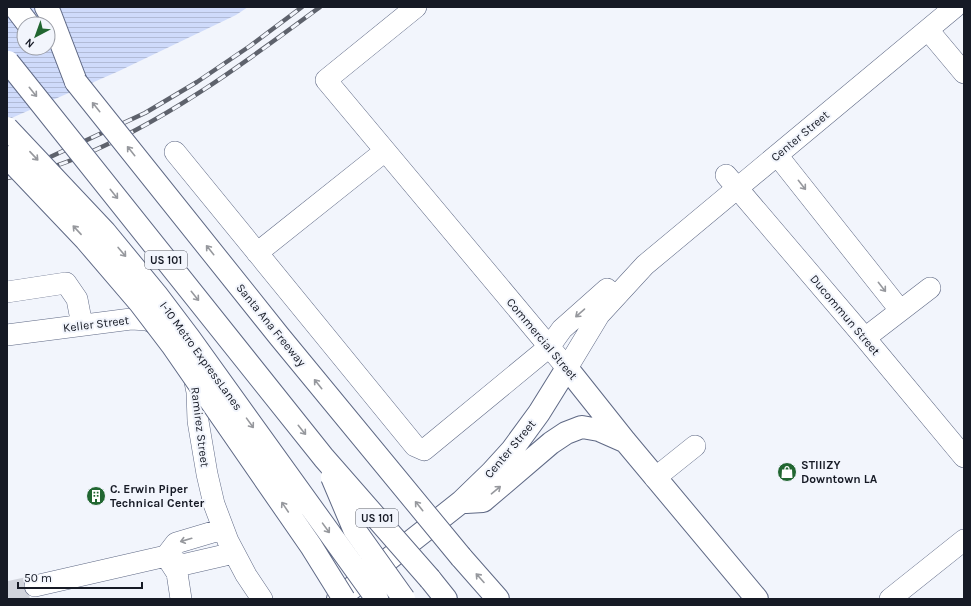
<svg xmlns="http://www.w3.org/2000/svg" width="971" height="606" font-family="Karla,sans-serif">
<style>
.water{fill:url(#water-rules);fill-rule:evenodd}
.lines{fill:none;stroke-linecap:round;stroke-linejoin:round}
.minor-tunnel{stroke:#d1d4dc;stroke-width:21;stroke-dasharray:21 10;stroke-linecap:butt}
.minor-casing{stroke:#5f6985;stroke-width:22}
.major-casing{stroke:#5f6985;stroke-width:24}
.highway-casing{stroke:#5f6985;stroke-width:24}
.minor{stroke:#fff;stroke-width:21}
.major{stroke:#fff;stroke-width:22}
.highway{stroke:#fff;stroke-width:22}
.rail-casing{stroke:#5e626c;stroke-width:4.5}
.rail{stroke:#f2f5fc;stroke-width:3;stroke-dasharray:9;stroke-linecap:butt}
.highway-bridge-casing{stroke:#5f6985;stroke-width:24;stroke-linecap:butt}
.highway-bridge{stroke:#fff;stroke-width:22}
.oneway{stroke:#96989d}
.labels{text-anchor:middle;stroke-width:4;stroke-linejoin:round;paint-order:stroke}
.shield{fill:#f2f5fc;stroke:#585c66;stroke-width:1}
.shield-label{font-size:11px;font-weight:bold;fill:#161a25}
.street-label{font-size:12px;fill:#161a25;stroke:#f2f5fc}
.poi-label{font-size:12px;font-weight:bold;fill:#161a25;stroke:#f2f5fc;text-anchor:start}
</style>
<defs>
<pattern id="water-rules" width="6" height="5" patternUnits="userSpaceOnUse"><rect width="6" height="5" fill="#cfdbfb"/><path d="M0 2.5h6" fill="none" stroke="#b1bbd7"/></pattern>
</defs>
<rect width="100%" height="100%" fill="#f2f5fc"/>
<!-- water -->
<path class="water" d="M7,7H248L236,15L119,71L7,120ZM24,24H48V48H24Z"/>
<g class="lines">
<!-- minor-tunnel -->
<path class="minor-tunnel" d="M7,592L35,586"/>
<defs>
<path id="minor" d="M416,7L326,80L567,368L599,315L645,265L955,7
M928,30L964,73
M175,152L415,446L424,450L549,347L562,329L607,289
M777,155L900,310
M726,175L865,338L964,457
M257,253L385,151
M7,292L66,283L77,299L82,325
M7,335L131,319L148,320L165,330
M865,338L930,288
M193,372L197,392L198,421L207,474L214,504L228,541L246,575L262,599
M655,478L695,446
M223,529L176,543L166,556L182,565L234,553
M35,586L166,556L177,573L181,599
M890,599L964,540"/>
<path id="major" d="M466,502L483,501L551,443L566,433L579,428L582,427L599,430L624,441
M338,599L461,502L492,472L512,450L539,413L567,368L625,441L757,599"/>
<path id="highway" d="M15,7L28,24
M46,7L50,14L76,82
M461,557L498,599
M430,579L446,599"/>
</defs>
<!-- minor casing -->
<use href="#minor" class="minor-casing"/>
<!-- major casing -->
<use href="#major" class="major-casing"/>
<!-- highway casing -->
<use href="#highway" class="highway-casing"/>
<!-- minor -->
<use href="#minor" class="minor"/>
<!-- major -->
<use href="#major" class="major"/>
<!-- highway -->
<use href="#highway" class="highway"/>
<defs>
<path id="rail" d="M7,169L48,158L145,113L197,82L250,46L302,7
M7,178C30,173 53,168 74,159C164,123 243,64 320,7"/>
</defs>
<!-- rail casing -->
<use href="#rail" class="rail-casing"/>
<!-- rail -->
<use href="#rail" class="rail"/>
<defs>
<path id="highway-bridge" d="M8,62L324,458L430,579
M76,82L279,336L461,557
M7,128L105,232L156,294L190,339L377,599
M7,157L86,240L140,303L172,345L311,546L344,599
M332,477L354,529L404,599"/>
</defs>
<!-- highway-bridge casing -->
<use href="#highway-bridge" class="highway-bridge-casing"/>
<!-- highway-bridge -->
<use href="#highway-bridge" class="highway-bridge"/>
</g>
<!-- one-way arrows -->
<defs><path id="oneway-shaft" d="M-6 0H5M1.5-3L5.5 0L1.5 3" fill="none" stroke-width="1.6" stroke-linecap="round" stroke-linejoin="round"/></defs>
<g class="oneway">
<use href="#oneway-shaft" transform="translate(33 92) rotate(51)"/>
<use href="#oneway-shaft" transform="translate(96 107) rotate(-129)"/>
<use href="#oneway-shaft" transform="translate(131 151) rotate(-129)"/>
<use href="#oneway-shaft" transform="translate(34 156) rotate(47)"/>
<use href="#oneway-shaft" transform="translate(802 185) rotate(52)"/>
<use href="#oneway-shaft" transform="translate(114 194) rotate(51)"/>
<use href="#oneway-shaft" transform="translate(77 230) rotate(-133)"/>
<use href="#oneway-shaft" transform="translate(210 250) rotate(-129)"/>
<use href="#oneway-shaft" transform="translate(122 252) rotate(50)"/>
<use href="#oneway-shaft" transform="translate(882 287) rotate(52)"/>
<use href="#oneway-shaft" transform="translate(195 296) rotate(51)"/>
<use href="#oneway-shaft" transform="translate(580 313) rotate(139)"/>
<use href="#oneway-shaft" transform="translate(318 384) rotate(-129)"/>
<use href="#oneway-shaft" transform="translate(250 423) rotate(54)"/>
<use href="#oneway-shaft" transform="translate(302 430) rotate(51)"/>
<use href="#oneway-shaft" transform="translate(496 490) rotate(-40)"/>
<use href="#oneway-shaft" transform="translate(419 506) rotate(-129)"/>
<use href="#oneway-shaft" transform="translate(285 507) rotate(-124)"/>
<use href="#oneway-shaft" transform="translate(326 528) rotate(54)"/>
<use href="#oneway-shaft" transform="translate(186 540) rotate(164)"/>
<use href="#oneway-shaft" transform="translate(480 578) rotate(-132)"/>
</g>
<!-- icons -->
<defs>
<symbol id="shop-disc" viewBox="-11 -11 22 22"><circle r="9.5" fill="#216631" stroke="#f2f5fc"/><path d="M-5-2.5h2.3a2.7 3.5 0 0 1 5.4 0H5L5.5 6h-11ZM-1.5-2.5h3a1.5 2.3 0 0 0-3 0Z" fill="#fff"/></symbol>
<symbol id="building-disc" viewBox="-11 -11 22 22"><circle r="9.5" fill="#216631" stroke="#f2f5fc"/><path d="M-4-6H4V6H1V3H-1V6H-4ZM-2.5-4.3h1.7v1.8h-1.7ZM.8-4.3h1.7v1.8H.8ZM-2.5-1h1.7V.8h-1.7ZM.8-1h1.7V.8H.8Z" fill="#fff"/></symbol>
</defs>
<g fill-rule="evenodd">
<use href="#shop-disc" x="776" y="461" width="22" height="22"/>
<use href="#building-disc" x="85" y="485" width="22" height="22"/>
</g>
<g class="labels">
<!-- shield labels -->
<g class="shield">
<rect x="145" y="251" width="42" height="18" rx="3"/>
<rect x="356" y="509" width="42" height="18" rx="3"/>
</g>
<g class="shield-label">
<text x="166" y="264">US 101</text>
<text x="377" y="522">US 101</text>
</g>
<!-- street labels -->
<g class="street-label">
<text transform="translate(800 136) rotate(-40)" y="4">Center Street</text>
<text transform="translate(845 315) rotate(50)" y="4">Ducommun Street</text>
<text transform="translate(96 324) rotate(-7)" y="4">Keller Street</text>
<text transform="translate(271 325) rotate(51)" y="4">Santa Ana Freeway</text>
<text transform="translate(542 339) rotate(50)" y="4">Commercial Street</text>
<text transform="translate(201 356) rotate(54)" y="4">I-10 Metro ExpressLanes</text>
<text transform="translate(200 427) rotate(83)" y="4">Ramirez Street</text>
<text transform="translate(510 449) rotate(-50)" y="4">Center Street</text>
</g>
<!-- poi labels -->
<g class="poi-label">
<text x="801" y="469">STIIIZY<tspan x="801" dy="14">Downtown LA</tspan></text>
<text x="110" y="493">C. Erwin Piper<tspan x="110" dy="14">Technical Center</tspan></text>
</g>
</g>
<!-- border -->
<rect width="971" height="606" fill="none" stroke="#161a25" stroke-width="16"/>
<!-- north arrow -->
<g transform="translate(36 36) rotate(221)"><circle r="19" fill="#f2f5fc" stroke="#9a9da6"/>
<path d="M0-3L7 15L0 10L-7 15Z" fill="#216631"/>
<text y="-6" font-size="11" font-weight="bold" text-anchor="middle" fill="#161a25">N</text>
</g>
<!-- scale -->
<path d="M18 582v6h124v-6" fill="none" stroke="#161a25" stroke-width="2"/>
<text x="24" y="582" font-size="12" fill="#161a25" stroke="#f2f5fc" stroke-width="3" paint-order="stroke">50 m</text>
</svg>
